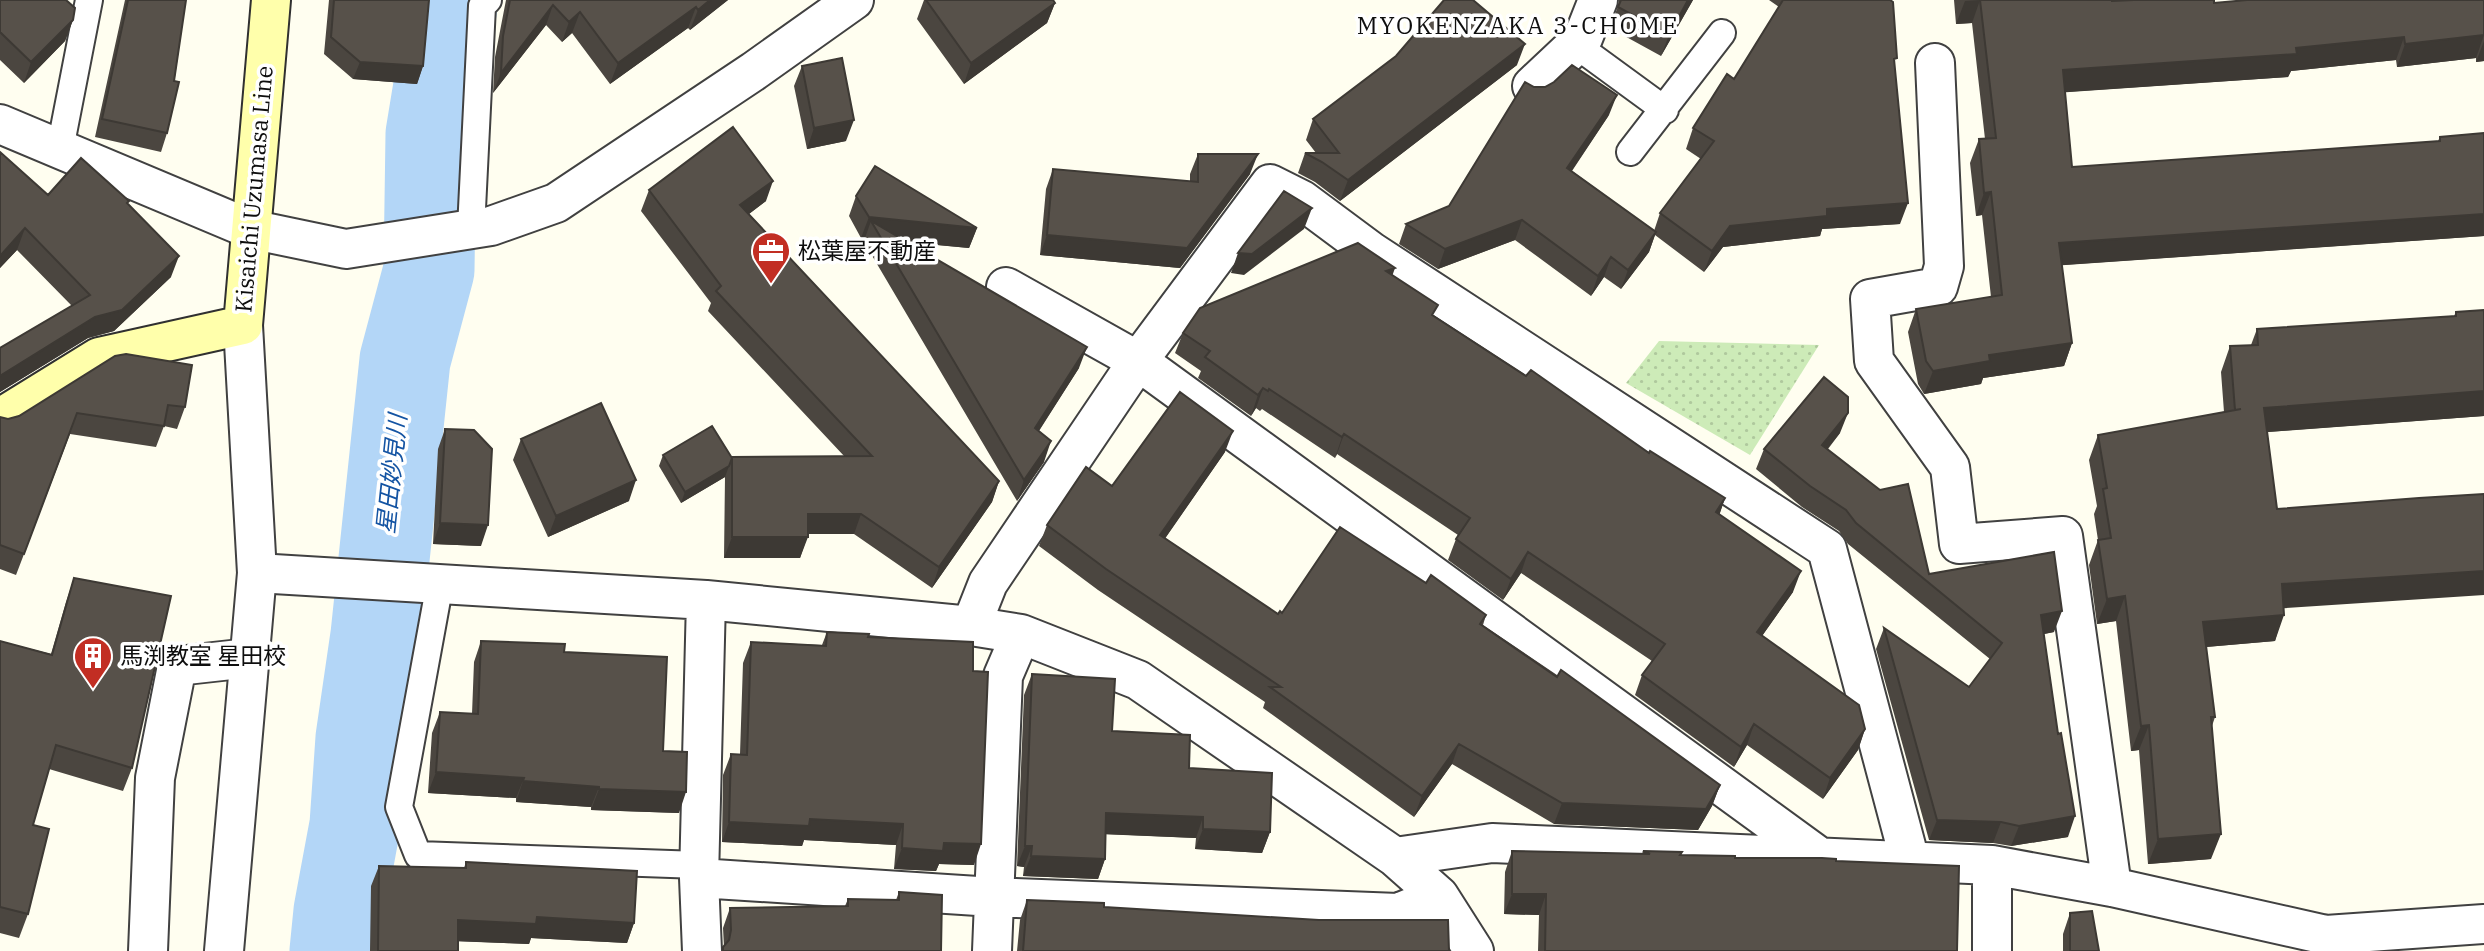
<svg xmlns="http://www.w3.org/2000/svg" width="2484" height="951" font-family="'IBM Plex Serif','Noto Sans JP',serif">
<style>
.park{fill:url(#park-dots)}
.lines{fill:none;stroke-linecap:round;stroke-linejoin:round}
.river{stroke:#b3d6f7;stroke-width:91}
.service-casing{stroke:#414141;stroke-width:30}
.minor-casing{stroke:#414141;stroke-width:42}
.tertiary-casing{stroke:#414141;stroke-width:42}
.secondary-casing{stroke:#303030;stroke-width:42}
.service{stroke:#fff;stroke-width:26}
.minor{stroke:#fff;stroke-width:38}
.tertiary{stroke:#fff;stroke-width:38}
.secondary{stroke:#ffffab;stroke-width:38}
.wall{fill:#4b4640}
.shaded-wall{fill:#3d3934}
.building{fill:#57514a;stroke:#3d3934;stroke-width:2}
.labels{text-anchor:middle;stroke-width:7;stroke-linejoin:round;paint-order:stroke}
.street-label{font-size:23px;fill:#0e0e0e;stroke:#fff}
.poi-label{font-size:23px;fill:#0e0e0e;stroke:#fff;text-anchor:start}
.neighbourhood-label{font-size:24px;letter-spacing:2px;fill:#0e0e0e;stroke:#fff}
.water-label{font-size:24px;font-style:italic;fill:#1454a3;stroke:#fff}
</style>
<defs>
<pattern id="park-dots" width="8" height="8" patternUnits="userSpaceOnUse" patternTransform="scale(1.75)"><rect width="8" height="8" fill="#cdebb8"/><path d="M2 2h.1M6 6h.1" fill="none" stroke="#afc89d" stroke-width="1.8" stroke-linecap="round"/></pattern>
</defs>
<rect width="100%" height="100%" fill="#fffef0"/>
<!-- park -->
<path class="park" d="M1659,341L1819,345L1750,455L1626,383Z"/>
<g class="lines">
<!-- river -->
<path class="river" d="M335,951L339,911L355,825L361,738L376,635L405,360L429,270L431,134L453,0"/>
<defs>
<path id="service" d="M1576,45L1665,110
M60,149L89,0
M1630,152L1722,33
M471,229L482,6L488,0
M440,583L399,807L418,855L699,865"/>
<path id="minor" d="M1935,63L1944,266L1938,287L1870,299L1874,361L1950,467L1959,544L2063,536L2112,887
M1532,86L1583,38L1598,0
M1006,287L1138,361L1821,858
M257,573L706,600L971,626L1021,634L1138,680L1395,857L1439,896L1474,951
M971,626L988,583L1138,361L1270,184L1302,200L1372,252L1827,549L1910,861
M1395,857L1492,843L1992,865L2112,887L2326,935L2484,924
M1992,865V951
M699,878L993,897L1398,913L1439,896
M148,951L155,778L177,666L249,658
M702,951L699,878L706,600
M992,951L1003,676L1021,634"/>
<path id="tertiary" d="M0,124L250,229L346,249L491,226L556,203L754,71L854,0
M224,951L257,573L243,325"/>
<path id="secondary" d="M0,418L99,357L243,325L271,0"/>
</defs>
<!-- service casing -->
<use href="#service" class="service-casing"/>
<!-- minor casing -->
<use href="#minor" class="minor-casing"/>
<!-- tertiary casing -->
<use href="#tertiary" class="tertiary-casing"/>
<!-- secondary casing -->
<use href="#secondary" class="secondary-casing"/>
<!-- service -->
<use href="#service" class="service"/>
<!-- minor -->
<use href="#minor" class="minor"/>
<!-- tertiary -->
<use href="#tertiary" class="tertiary"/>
<!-- secondary -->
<use href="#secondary" class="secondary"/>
</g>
<!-- wall -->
<path class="wall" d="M0,0L73,20L65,41L24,83L0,60Z
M125,0H186L167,133L161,152L95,137Z
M329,0H429L423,66L417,84L353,79L324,54Z
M506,0H728L690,30L688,28L610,84L572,33L562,42L546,25L493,93L495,57Z
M924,0H1053L1055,3L1047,23L964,84L917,19Z
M1619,0H1693L1661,56L1610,28L1618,6Z
M1769,0H1890L1894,65L1900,224L1822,229L1820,236L1723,247L1704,272L1655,235L1649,252L1621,289L1604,277L1591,296L1515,240L1438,269L1399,244L1406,224L1449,206L1609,115L1572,171L1654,231L1660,213L1701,159L1686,149L1693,128L1734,79L1779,7Z
M1954,0H2112V1L2214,3L2484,0V61L2476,62V58L2397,67L2396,60L2291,71L2288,77L2065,92L2072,167L2438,141L2440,137L2484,133V236L2062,265L2072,343L2064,366L1983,378L1981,384L1924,394L1918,384L1908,332L1916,309L1991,297L1982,215L1976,216L1970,163L1979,139H1985L1972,23L1956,24Z
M1396,56L1517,65L1340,201L1315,182L1298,173L1305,153H1316L1306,140L1313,119Z
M802,66L846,141L807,149L794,86Z
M0,152L48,195L128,204L171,277L114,331L88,338L0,392V348L72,306L17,250L0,268Z
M1198,154L1250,174L1180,268L1040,255L1046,189L1053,169L1190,182V174Z
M649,190L766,201L749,214L999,481L992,502L932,588L854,534H808L800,558H724L725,477L681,503L659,466L663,455L732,458L845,457L708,311L711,303L641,211Z
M856,196L977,228L969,248L908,242L1079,368L1039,431L1044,462L1017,501L864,242L865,238H861L849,216Z
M1392,275L1434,316L1526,376L1649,453L1725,498L1719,515L1793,592L1762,636L1865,729L1858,750L1823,799L1747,745L1734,767L1635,695L1642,675L1652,661L1521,573L1503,600L1448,560L1456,539L1458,535L1337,454L1335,458L1262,409L1260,411L1256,408L1251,416L1198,378L1201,371L1175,353L1183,333Z
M2484,310V416L2267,432L2284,609L2275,641L2206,647L2215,717L2212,726L2211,859L2148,864L2139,750L2131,751L2116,621L2097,624L2089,565L2098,540L2094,514L2097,506L2089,460L2098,435L2224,412L2221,372L2230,346L2251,345L2257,329L2454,316L2456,312Z
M115,356L185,407L177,429L164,426L156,447L70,434L16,575L0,569V417L8,419L19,416Z
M445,429L481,546L433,544L438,449Z
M1840,433L1828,449L1929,574L2054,632L2044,634L2068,837L2011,846L1993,843L1929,840L1876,649L1884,628L1969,687L1990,659L1848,544L1839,531L1802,507L1756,469L1764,449Z
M521,439L629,501L548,537L513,460Z
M1225,452L1165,538L1278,614L1426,583L1486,615L1483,625L1720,785L1712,806L1698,830L1554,824L1452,764L1414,817L1263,708L1265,702L1098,590L1039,546L1047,525L1112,486Z
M74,578L132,768L123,791L49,769L33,825L28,914L19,938L0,933V641L51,654L66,602Z
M827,632L868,637L974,865L939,864L936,871L894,869L896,845L804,840L802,846L722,842L723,775L731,754H740L743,663L751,642L822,645Z
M481,641L564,652L663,751L679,813L591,810V807L516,802V798L428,793L432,733L440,712L472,714L474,662Z
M1032,674L1112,731L1189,768L1270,832L1262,853L1195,849L1196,838L1106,834L1105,859L1098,879L1023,876L1024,867L1017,866L1024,695Z
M1512,851L1642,854L1643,851L1681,855L1735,858L1836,861L1957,951H1538L1539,915L1504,914L1505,872Z
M466,862L634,923L627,943L531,938L529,944L458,941V951H370L371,886L379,866L464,868Z
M899,892L941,951H722L724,947L723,928L730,908L845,906L848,899L896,900Z
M1027,900L1104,907L1449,951H1017L1020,920Z
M2070,913L2099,951H2063V934Z"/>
<!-- shaded-wall -->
<path class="shaded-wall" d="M710,0H728L690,30L698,10Z
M1688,0H1693L1661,56L1669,35Z
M1980,0L1972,23L1956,24L1965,1Z
M1055,3L1047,23L964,84L971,63Z
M553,5L546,25L493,93L501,73Z
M696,7L688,28L610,84L618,63Z
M580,12L572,33L562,42L569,22Z
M73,20L65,41L24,83L31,62Z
M2484,35L2476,58L2397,67L2405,44Z
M2404,37L2396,60L2291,71L2288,77L2055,93L2063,70Z
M2484,41V61L2476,62Z
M1525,44L1517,65L1340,201L1348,180Z
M360,62L423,66L417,84L353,79Z
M1617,95L1609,115L1560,188L1567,168Z
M854,120L846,141L807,149L814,128Z
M1258,154L1250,174L1180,268L1040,255L1047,235L1187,248Z
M773,181L766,201L733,226L740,205Z
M1991,192L1982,215L1976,216L1984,193Z
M1908,203L1900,224L1822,229L1820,236L1723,247L1704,272L1712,251L1730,226L1827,209Z
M1312,208L1304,229L1244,275L1231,273L1238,253Z
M2484,214V236L2051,266L2059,243Z
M869,217L977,228L969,248L882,240L871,221L865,238H861Z
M1522,220L1515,240L1438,269L1445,249Z
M25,228L17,250L0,268V256Z
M1656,232L1649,252L1621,289L1628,270Z
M179,256L171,277L114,331L88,338L0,392V376Z
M1611,257L1604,277L1591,296L1598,276Z
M1395,268L1388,288L1386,271Z
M2072,343L2064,366L1983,378L1981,384L1924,394L1933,371L1989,355Z
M1087,347L1079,368L1027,449L1035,428Z
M1263,388L1256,408L1251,416L1258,395Z
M2484,391V416L2255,433L2264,408Z
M1848,413L1840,433L1814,465L1822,445Z
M1233,431L1225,452L1153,556L1160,535Z
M1344,434L1337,454L1335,458L1342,437Z
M1051,441L1044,462L1017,501L1024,480Z
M729,466L725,477L681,503L685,492Z
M636,480L629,501L548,537L556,516Z
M999,481L992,502L932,588L939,567Z
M1725,498L1718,519L1716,512Z
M808,514H861L854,534H800Z
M440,523L488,525L481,546L433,544Z
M732,537H808L800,558H724Z
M1528,552L1521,573L1503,600L1511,579Z
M1801,571L1793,592L1750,653L1757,632Z
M2484,571V595L2272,609L2282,584Z
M2125,596L2116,621L2097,624L2107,599Z
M2062,611L2054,632L2034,636L2041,615Z
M2284,615L2275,641L2194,648L2203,622Z
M1754,724L1747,745L1734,767L1741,747Z
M2149,725L2139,750L2131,751L2141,726Z
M1865,729L1858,750L1823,799L1830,778Z
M1459,744L1452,764L1414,817L1422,796Z
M436,772L524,778L516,798L428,793Z
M523,781L599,787L591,807L516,802Z
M1720,785L1712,806L1698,830L1554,824L1562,803Z
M599,789L686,792L679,813L591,810Z
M1106,813L1203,817L1196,838L1099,834Z
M2075,816L2068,837L2011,846L2019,826Z
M810,819L903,824L896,845L804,840L802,846L722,842L729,822Z
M1937,820L2001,822L1993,843L1929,840Z
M1203,829L1270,832L1262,853L1195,849Z
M2221,834L2211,859L2148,864L2158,839Z
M944,843L981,844L974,865L939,864L936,871L894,869L902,848Z
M1025,846H1032L1024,867L1017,866Z
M1031,856L1105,859L1098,879L1023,876Z
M1512,894H1546L1539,915L1504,914Z
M537,917L634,923L627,943L531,938L529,944L450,941L458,920Z"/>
<!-- building -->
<path class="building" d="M0,0H66L75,8L73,20L31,62L0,32Z
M128,0H186L174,81L179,82L167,133L102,119Z
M334,0H429L423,66L360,62L331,37Z
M510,0H710L698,10L696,7L618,63L580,12L569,22L553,5L501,73L503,36Z
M926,0H1053L1055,3L971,63Z
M1444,0H1473L1525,44L1348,180L1322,162L1305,153H1339L1313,119L1396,56Z
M1621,0H1688L1669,35L1618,7Z
M1783,0H1890L1893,2L1897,58L1894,59L1908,203L1827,209V216L1730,226L1712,251L1660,213L1714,141L1693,128L1727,74L1734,79Z
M1980,0H2112V1L2134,0H2214V3L2247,0H2484V35L2405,44L2404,37L2296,48L2297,54L2063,70L2072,167L2440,141V137L2484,133V214L2059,243L2072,343L1989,355L1990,361L1933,371L1926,361L1916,309L2002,295L1991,192L1984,193L1979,139L1996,138Z
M842,58L854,120L814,128L802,66Z
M1572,65L1617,95L1567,168L1656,232L1628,270L1611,257L1598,276L1522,220L1445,249L1406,224L1449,206L1525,82L1534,87H1545L1554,82Z
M733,127L773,181L740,205L999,481L939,567L861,514H808V537H732V457L872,456L716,291L721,286L649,190Z
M0,152L48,195L81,158L129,201L127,203L179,256L122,310L95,317L0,376V348L90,295L25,228L0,256Z
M1198,154H1258L1187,248L1047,235L1053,169L1198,182Z
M875,166L977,228L869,217L856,196Z
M1284,191L1312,208L1252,254L1238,253Z
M871,221L1087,347L1035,428L1051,441L1024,480Z
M1358,243L1395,268L1386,271L1438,305L1432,315L1526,376L1531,370L1649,453L1650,451L1725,498L1716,512L1801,571L1757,632L1859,705L1865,729L1830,778L1754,724L1741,747L1642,675L1665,644L1528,552L1511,579L1456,539L1470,518L1344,434L1342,437L1269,389L1268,391L1263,388L1258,395L1205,357L1210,351L1183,333L1200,308Z
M2484,310V391L2264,408L2277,509L2419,498L2484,494V571L2282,584L2284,615L2203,622L2215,717H2211L2221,834L2158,839L2149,725L2141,726L2125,596L2107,599L2098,540L2111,538L2103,489L2107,488L2098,435L2241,409L2235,410L2230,346L2258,345L2257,329L2456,316V312Z
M126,354L192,365L185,407L168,405L164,426L77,413L24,554L0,545V417L8,419L19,416L115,356Z
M1824,377L1848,397V413L1822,445L1880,490L1908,484L1929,574L2054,552L2062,611L2041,615L2058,734L2061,733L2075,816L2019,826L2001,822L1937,820L1884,628L1969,687L2002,643L1856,523L1846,510L1810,486L1764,449Z
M1180,392L1233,431L1160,535L1278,614L1280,611L1282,613L1340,527L1426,583L1431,575L1486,615L1480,624L1557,677L1561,670L1564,672L1720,785L1706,809L1562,803L1459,744L1422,796L1270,687H1281L1106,569L1047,525L1086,467L1112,486Z
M601,403L636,480L556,516L521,439Z
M712,426L732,458L729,466L685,492L663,455Z
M445,429L474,430L492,449L488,525L440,523Z
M74,578L171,596L132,768L56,745L33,825L49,829L28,914L0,907V641L52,655Z
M827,632L869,634L868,637L973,642V671L988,672L981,844L944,843L943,851L902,848L903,824L810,819L809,826L729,822L731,754L747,755L751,642L826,646Z
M481,641L565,644L564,652L667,657L663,751L687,752L686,792L599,789V787L523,781L524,778L436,772L440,712L478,714Z
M1032,674L1115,679L1112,731L1190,735L1189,768L1272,773L1270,832L1203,829V817L1106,813L1105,859L1031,856L1032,846H1025Z
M1512,851L1650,854L1643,851L1682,852L1680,855L1735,856V858H1822L1836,859V861L1959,866L1957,951H1545L1546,894H1512Z
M466,862L637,871L634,923L537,917L536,924L458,920V951H378L379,866L466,868Z
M899,892L942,895L941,951H723V947L729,940L731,930L730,908L848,906V899L899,900Z
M1027,900L1104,903V907L1319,920H1448L1449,951H1023Z
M2092,911L2099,951H2070V913Z"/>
<!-- icons -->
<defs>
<symbol id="office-pin" viewBox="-11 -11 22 30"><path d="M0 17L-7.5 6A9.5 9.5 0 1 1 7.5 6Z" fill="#c22e23" stroke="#fff"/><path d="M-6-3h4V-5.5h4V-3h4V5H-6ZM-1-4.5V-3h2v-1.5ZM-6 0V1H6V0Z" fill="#fff"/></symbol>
<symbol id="building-pin" viewBox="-11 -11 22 30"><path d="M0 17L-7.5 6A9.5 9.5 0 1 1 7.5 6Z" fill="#c22e23" stroke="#fff"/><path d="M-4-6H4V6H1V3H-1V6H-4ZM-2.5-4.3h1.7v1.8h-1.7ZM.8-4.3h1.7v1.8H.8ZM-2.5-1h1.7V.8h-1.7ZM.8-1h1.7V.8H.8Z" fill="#fff"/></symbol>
</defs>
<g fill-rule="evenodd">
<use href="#office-pin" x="749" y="229" width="44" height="60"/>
<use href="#building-pin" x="71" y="634" width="44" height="60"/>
</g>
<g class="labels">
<!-- street labels -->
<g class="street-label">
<text transform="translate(254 189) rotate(-85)" y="8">Kisaichi Uzumasa Line</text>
</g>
<!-- poi labels -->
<g class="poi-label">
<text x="798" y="259">松葉屋不動産</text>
<text x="120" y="664">馬渕教室 星田校</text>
</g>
<!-- neighbourhood labels -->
<g class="neighbourhood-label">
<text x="1518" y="34">MYOKENZAKA 3-CHOME</text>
</g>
<!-- water labels -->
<g class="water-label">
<text transform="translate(392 474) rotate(-84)" y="8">星田妙見川</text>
</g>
</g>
</svg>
